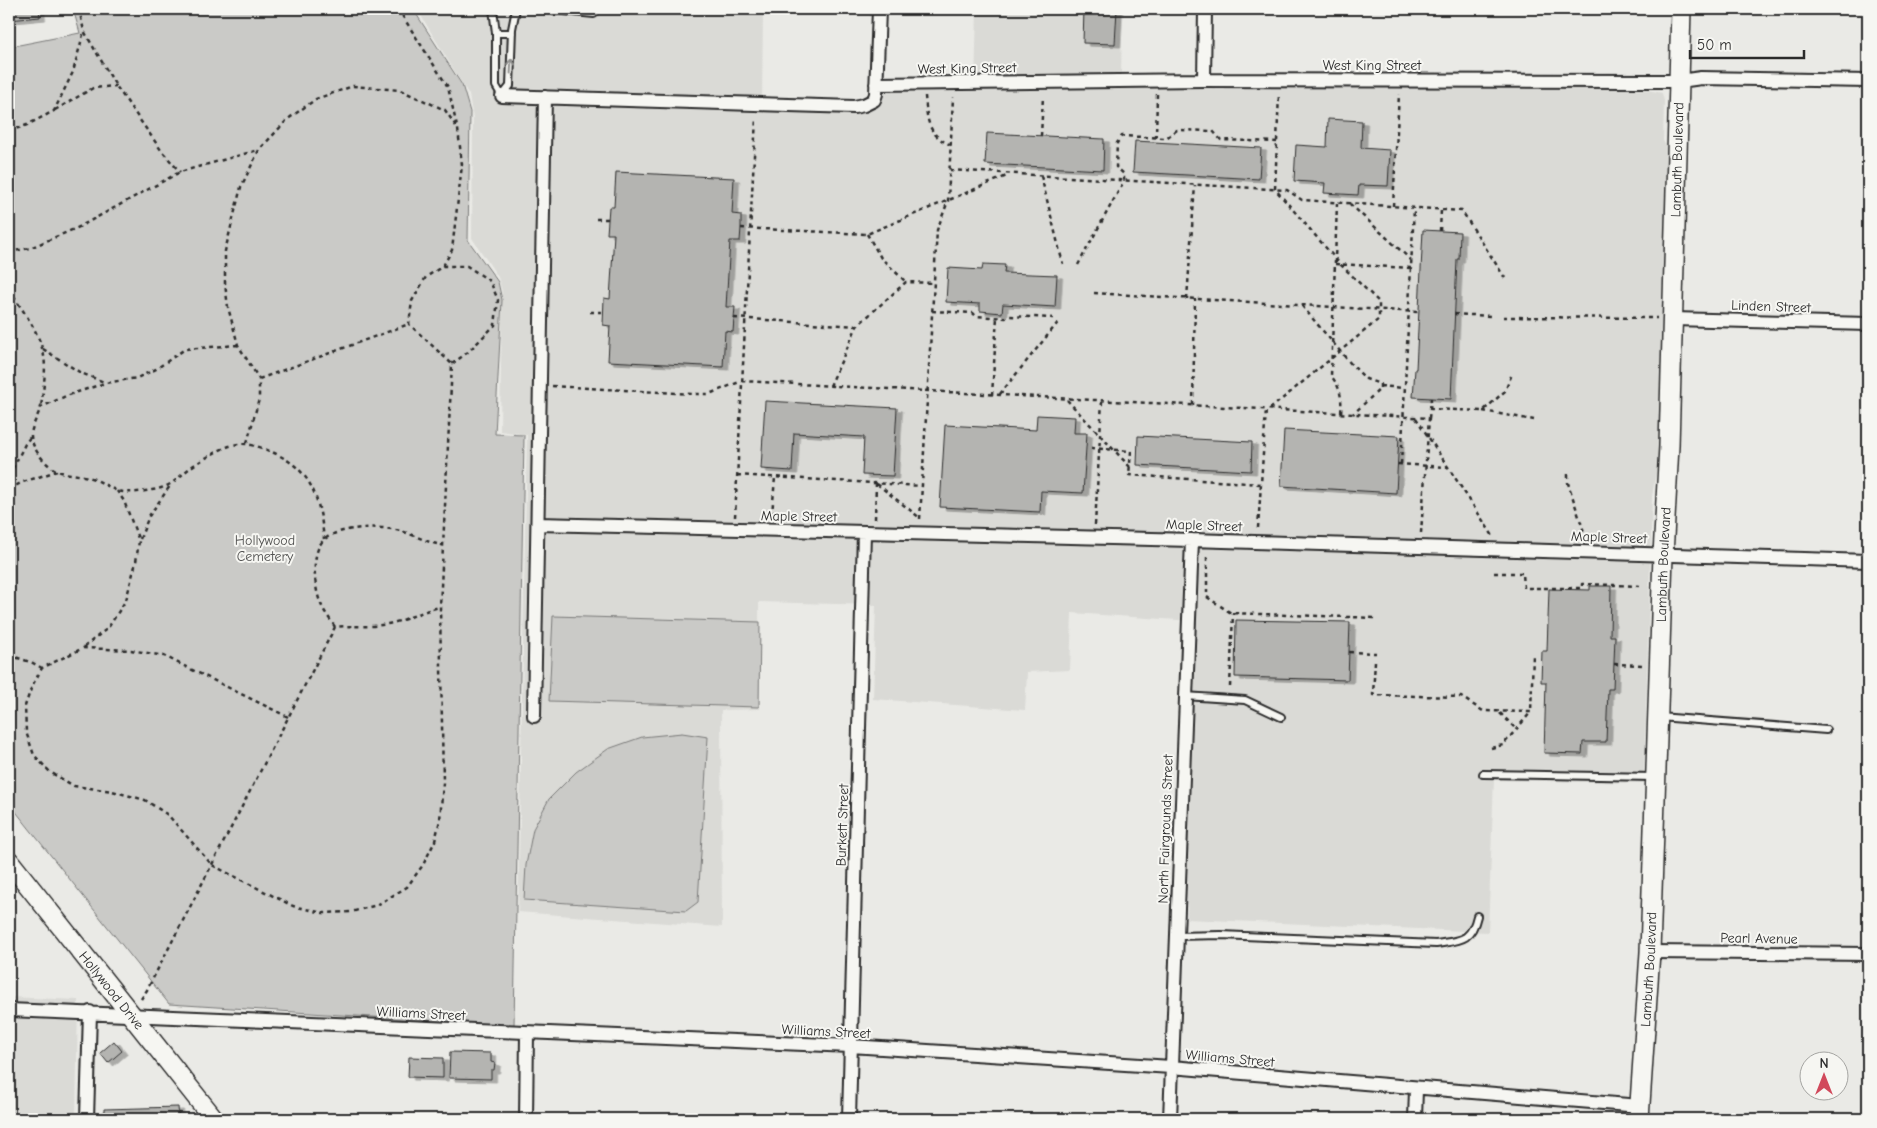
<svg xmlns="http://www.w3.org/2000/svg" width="1877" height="1128" font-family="'Comic Neue',sans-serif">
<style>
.built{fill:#dadad6}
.green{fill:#cacac7;stroke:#7a7a79}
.building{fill:#b4b4b1;stroke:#2b2b2b;filter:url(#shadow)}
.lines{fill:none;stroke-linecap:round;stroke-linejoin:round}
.lane-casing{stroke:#2b2b2b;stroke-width:10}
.street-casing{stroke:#2b2b2b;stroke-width:16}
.secondary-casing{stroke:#2b2b2b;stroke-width:22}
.path{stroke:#2b2b2b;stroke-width:2.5;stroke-dasharray:4 4;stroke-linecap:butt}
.lane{stroke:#f6f6f2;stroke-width:6}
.street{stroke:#f6f6f2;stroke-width:12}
.secondary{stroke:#f6f6f2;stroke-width:19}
.oneway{stroke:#90908e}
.labels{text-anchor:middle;stroke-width:4;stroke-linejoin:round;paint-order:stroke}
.street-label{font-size:14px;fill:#2b2b2b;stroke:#f6f6f2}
.park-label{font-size:14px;fill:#535352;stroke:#f6f6f2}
</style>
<defs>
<filter id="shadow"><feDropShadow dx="5.5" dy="3" stdDeviation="0" flood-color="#0004"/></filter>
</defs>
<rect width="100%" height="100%" fill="#eaeae6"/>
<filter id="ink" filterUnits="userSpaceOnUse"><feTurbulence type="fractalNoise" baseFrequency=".02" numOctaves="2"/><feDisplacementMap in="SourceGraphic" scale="10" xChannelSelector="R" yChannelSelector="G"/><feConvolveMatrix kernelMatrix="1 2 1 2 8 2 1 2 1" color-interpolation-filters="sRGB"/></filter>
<g filter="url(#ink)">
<!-- built -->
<path class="built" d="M417,9H763L762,107L864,110L881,87L975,86L977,9H1122L1121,85H1564L1648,90L1662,93L1664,101L1663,141L1669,150L1660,452L1652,496L1644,783L1494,780L1488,932L1187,919L1189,699L1193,621L1072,613L1070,670L1027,672L1025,710L873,699L876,605L759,602L760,709L721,710L722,927L518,912L527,435L500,431L502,291L498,277L472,238L473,119L469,95Z
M9,997L78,1000L76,1119H9Z"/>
<!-- green -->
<path class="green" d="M73,9H413L462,85L470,112L468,240L498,282L502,300L495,434L524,435L514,1026L169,1004L9,803V47L80,33Z
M553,616L760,622L759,707L549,701Z
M682,733L708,737L698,902L686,911L524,900L526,865L533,829L549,799L576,772L608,749L642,737Z"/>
<!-- building -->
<path class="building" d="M9,9H39L40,17L9,20Z
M1084,9H1117L1115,44L1083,43Z
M1328,119L1362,121L1361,148L1390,150L1388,186L1359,185L1358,195L1324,193L1325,183L1294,181L1296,145L1327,147Z
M987,133L1104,139L1103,170L985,164Z
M1135,141L1261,148L1259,179L1133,172Z
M616,172L734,178L732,214L741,215V228L740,241H730L726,307H735L734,318L733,332L725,331L723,367L608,361L610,326L603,325L604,298L610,299L614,234H607L609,207H614Z
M1423,230L1460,232L1459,259H1457L1451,399L1413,397L1415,369H1416Z
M983,264L1005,265L1004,273L1057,275L1055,307L1003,304L1002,313L980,311V304L946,302L948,268L982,270Z
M765,401L897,408L893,476L862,475L864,437L794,433L792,471L761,469Z
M1037,415L1075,417L1074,433H1087L1083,493L1041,491L1040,512L940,507L945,425L1036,430Z
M1284,430L1399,436L1396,493L1281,486Z
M1138,436L1252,442L1251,471L1137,465Z
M1590,586H1611L1610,636H1615L1613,689H1608L1606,742H1583L1582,754L1544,753L1546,682H1541L1542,651H1547L1549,589L1590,590Z
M1236,620L1350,622L1348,680L1235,677Z
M114,1041L122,1051L108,1063L100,1053Z
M450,1052L491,1053V1062L495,1063L494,1070H491V1079L449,1078Z
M409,1057L443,1058V1078L408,1077Z
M178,1107L179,1119H104V1109Z"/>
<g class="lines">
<defs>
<path id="lane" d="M493,9L496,33V86L502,96L510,86L512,29L516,9
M544,9L594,14
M496,33H512
M1185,696L1245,700L1281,717
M1659,717L1826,730
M1483,774L1654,777
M1176,936L1221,935L1436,944C1460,940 1471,942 1477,916"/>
<path id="street" d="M1204,80L1205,9
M876,84L1204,80L1652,81H1680L1701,78L1868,81
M502,96L854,107L864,105L874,100L876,94L879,9
M1673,319L1868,324
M538,524L1192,540L1868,561
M534,716L545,97
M1650,952L1868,954
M9,1010L851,1046L1171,1067L1640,1106
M87,1119L90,1012
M526,1119L527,1033
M849,1119L864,532
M1170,1119L1192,540
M1415,1119L1416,1089"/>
<g id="secondary">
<path id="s1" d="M9,861L214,1119"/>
<path id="s2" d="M1639,1119L1650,952L1663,555L1669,446L1681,9"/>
</g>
</defs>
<!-- lane casing -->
<use href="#lane" class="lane-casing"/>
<!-- street casing -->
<use href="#street" class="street-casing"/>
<!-- secondary casing -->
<use href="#secondary" class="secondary-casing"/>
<!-- path -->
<path class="path" d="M79,9L84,31L116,86L161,150L180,172
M398,9L448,87L457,127
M925,96C927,119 927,135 951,145
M55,110L93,88L116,86
M9,131L27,125L54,111L73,72L84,31
M1041,136L1043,96
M1156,138L1157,94
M950,170L1287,190L1302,200L1462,211L1505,278
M1041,176L1063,264
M1337,203L1331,376C1341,388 1342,398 1341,414
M1350,204L1411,260
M1393,206L1399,94
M596,219H608
M741,228L867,234L1009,175
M1440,231L1441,210
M867,234L881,258L906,282
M9,252L30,248L79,227L180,172L258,150
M1335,264L1411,268
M1078,265L1124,181V174L1116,167L1117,143L1122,136L1166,138L1177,130L1213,131L1221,140L1277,142
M9,290C21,308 36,327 42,348C48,365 43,390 41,407
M1094,293L1419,312
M1187,299L1195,185
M1302,306L1351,364L1366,379L1380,384V389L1353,414
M932,311L973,313L976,316L1006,318L1010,316L1053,318
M590,312H603
M1454,314L1490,316
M1503,317L1657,318
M734,318L857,326
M238,345L185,349L156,369L137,378L105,383L66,396L41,407C38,416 31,427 31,436C32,449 46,466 58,471C68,475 80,474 91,478C100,481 107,486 115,490C126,494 141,492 152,490C174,487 178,476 194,465C201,461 209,456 216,452C237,441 246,442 267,450C311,467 319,495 324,539
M43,349L81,373L104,382
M259,379L409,324
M552,386L694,394H709L742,381L1429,418L1421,533
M830,386L857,326L906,282L934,283
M1380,386L1404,388
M1000,394L1060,320
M992,395L997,317
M1067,400L1130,467
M1193,405L1195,299
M1270,409L1379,319V302L1340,264L1275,189L1279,94
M1430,409L1431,398
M1483,411L1534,420
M1416,418L1493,536
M1429,418L1430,409L1483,411L1505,391L1512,374
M247,443L259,399V379L238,345L228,307L225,284V251L241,187L259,150L288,119L316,99L353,86L400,90L445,110L458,129L462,165L452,250L443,266
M1091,448L1131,451L1129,475L1261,484
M1398,464L1448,467
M1401,464L1414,208
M1568,474V483L1586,538
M737,475L923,486
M9,476L25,444L31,436
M877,484L920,518
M9,489L23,482L57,471
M772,515L775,477
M735,517L756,118
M875,519L876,483
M920,519L937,230L948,201L953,97
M1095,525L1102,401
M1258,528L1266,410
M140,539L149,516L170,486
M1207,557V597L1231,613L1377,618
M1494,573H1523L1524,588H1582V584L1643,586
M335,627C330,619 324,612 321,604C314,589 310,550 325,539C332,533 345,530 354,529C367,527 382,527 396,530C412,533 426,543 443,545
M84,647L108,628L126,600L136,562L139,541L124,501L117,491
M1349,652L1376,653
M9,655L33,663L42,668
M1375,661L1373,695L1461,697L1483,711L1531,712L1533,654
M1614,664L1643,665
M1230,687L1233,613
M1500,713L1516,729
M288,717L164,656L131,650L83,648L42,668L32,686L25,706L26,732L34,755L50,772L74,786L112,791L145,800L168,815L212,865L293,906L323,913L351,912L377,905L407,887L423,865L435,841L440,820L443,783L440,607L452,364L409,324L412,301L426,277L443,266H467L490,281L498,300L495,325L468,352L452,364
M1491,748L1503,745L1531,712
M141,999L147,990L335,627C352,625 370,628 387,624C405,621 421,611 440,607"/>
<!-- lane -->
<use href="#lane" class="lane"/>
<!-- street -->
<use href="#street" class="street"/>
<!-- secondary -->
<use href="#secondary" class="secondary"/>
</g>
<!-- one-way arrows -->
<defs><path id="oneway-shaft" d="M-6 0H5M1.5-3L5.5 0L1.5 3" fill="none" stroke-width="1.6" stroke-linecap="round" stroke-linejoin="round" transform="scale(1.25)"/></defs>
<use class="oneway" href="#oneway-shaft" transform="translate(511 66) rotate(-87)"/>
</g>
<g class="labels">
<!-- street labels -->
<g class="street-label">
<text x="1372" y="70">West King Street</text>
<text transform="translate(967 68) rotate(-1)" y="5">West King Street</text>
<text dy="5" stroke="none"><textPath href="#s2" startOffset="960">Lambuth Boulevard</textPath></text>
<text transform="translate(1771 306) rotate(2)" y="5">Linden Street</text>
<text transform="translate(799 516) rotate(1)" y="5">Maple Street</text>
<text transform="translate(1204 525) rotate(2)" y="5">Maple Street</text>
<text transform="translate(1609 537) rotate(2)" y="5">Maple Street</text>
<text dy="5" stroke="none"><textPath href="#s2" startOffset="555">Lambuth Boulevard</textPath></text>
<text transform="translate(842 825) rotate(-88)" y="5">Burkett Street</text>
<text transform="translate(1165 829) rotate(-88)" y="5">North Fairgrounds Street</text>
<text transform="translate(1759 938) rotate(1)" y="5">Pearl Avenue</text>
<text dy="5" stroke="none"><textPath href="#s2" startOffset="150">Lambuth Boulevard</textPath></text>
<text dy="5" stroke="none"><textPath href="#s1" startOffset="165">Hollywood Drive</textPath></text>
<text transform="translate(421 1013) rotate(3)" y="5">Williams Street</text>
<text transform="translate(826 1031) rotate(3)" y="5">Williams Street</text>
<text transform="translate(1230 1058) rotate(5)" y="5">Williams Street</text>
</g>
<!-- park labels -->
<g class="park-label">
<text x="265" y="545">Hollywood<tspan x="265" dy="16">Cemetery</tspan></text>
</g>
</g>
<!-- margin -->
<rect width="1877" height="1128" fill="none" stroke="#f6f6f2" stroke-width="30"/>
<rect x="15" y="15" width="1847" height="1098" fill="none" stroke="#2b2b2b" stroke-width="2" filter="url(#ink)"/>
<!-- north arrow -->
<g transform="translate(1824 1076)"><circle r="24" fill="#f6f6f2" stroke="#a5a5a2"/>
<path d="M0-4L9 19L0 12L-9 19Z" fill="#d1495b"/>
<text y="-8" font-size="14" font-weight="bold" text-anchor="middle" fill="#2b2b2b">N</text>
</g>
<!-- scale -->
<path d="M1690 50v8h114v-8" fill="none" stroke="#2b2b2b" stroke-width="2.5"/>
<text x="1697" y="50" font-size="15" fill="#2b2b2b" stroke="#f6f6f2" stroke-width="4" paint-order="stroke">50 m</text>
</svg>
